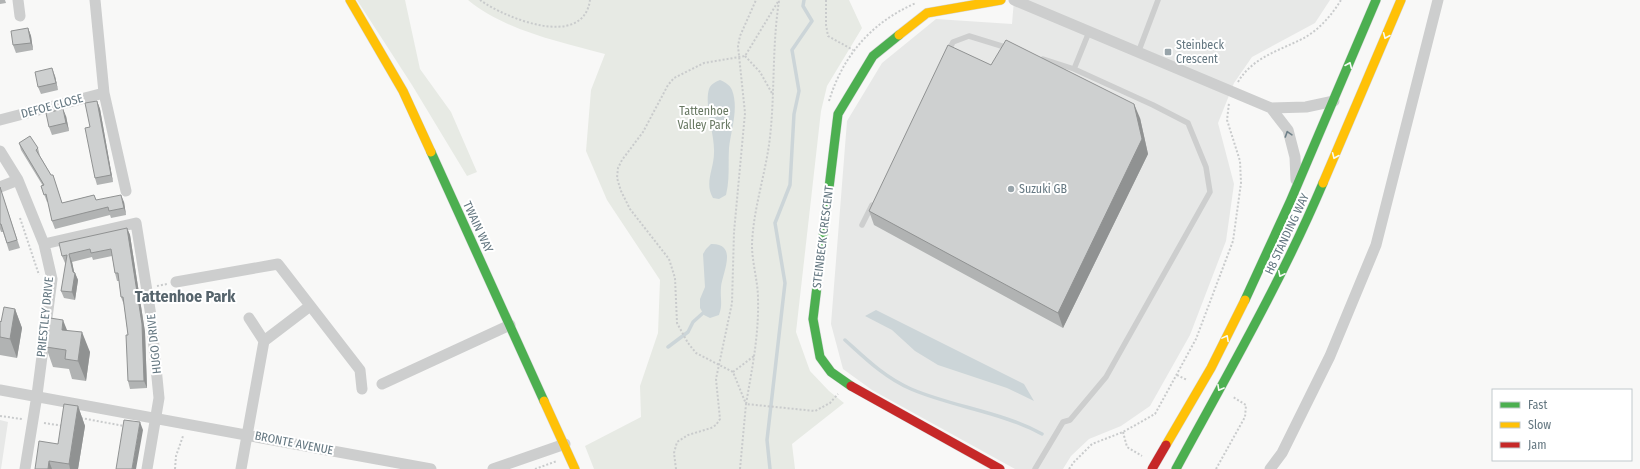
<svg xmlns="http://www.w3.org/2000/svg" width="1640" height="469" font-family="'Fira Sans Condensed',sans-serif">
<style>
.built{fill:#e7e8e7}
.green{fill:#e7eae4}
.water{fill:#ccd5d8}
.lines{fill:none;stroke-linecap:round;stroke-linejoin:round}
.stream{stroke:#ccd5d8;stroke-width:3.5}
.fast-casing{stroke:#d5d6d7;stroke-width:10}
.slow-casing{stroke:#d5d6d7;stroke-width:10}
.jam-casing{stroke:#d5d6d7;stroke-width:10}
.path{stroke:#c9cbcc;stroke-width:2;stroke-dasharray:2 2;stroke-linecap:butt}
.lane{stroke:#cdcece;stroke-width:5.5}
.street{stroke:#cdcece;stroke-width:11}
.fast{stroke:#4caf50;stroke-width:9}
.slow{stroke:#ffc107;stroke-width:9}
.jam{stroke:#c62828;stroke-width:9}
.jam-bridge-casing{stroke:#d5d6d6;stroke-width:10;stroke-linecap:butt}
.jam-bridge{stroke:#c62828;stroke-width:9}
.wall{fill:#b1b3b3}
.shaded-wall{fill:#909292}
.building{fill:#ced0d0;stroke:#909292}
.oneway{stroke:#f6fbf6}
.oneway2{stroke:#6e8089}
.poi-dot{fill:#98a4aa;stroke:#fff;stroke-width:1.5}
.labels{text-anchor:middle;stroke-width:4;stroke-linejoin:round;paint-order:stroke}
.poi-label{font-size:12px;fill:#647781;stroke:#fff;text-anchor:start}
.street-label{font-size:12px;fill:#647781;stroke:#fff}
.park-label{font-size:12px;fill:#697963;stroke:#fff}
.district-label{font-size:16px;font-weight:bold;fill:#56646c;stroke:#fff}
</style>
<rect width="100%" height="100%" fill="#f8f8f7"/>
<!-- built -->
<path class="built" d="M1014,0H1330L1315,23L1252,57L1234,83L1218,123L1234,184L1226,241L1190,335L1150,406L1121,426L1089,439L1071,456L1063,469H1015L872,390L843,369L831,324L847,121L882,63L936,19L1012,24Z
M0,420L8,422L1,469H0Z"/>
<!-- green -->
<path class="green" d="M357,0H405L420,69L451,112L477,172L467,176L412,85Z
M468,0H849L862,28L827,86L821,111L796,332L810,371L829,391L844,403L792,444L795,469H594L585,446L641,417L640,386L658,333L660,280L607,200L586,151L591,90L605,54C560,42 504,30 468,0Z"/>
<!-- water -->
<path class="water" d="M720,80C725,82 730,85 732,90C739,108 731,130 729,148C728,164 730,179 726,195L719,199L713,198C704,183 714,169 714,153C715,135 704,106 709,89C711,84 715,82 720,80Z
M711,244C739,243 722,274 721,287C720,299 723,304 719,315L710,318L704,315L700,308V299L705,287L703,254L706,249Z
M876,310L1024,384L1034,401L1007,388L938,365L915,351L892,330L865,316Z"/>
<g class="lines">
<!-- stream -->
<path class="stream" d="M845,340C865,358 885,378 911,389C953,407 1002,412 1042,434
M668,347L688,332L693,322L703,313
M770,469L767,440L785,283L775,223L790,185L794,114L799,91L792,50L812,21L803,6L804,0"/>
<defs>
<path id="fast" d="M431,152L544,401
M1245,300L1290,202L1376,0
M851,386L831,372L820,357L813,319L838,114L873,56L899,35
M1176,469C1227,375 1281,282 1323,183"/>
<path id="slow" d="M350,0L403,91L431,152
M899,35L927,13L1001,0
M1323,183L1401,0
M544,401L575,469
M1166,445L1211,368L1245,300"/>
<path id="jam" d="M851,386L1000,469"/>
</defs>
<!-- fast casing -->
<use href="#fast" class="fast-casing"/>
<!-- slow casing -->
<use href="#slow" class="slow-casing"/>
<!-- jam casing -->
<use href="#jam" class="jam-casing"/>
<!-- path -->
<path class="path" d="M480,0C505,18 583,50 590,0
M826,0V25L828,36L853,50
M779,1C772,46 775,92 770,137C766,173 753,209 752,245C752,263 758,281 758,299C759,335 752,369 746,404L815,411L830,403L838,394
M745,56L760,72L773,95
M1238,82C1252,58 1278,51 1302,39C1318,31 1332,15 1341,0
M829,101C843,55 872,22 916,3
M20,218L39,275
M157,286L167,284
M733,372L754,356
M1177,375L1187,380
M0,416L22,419V418
M81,418L124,426
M44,423L64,426
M1123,432L1127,447L1142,456
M175,469L176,456L183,436
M535,469L557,461
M676,469L674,453L677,442L688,435L711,428L716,425L720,419L716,379L732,303L734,232L745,113L738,46L740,36L756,0
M740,469L746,404L733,372L696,353L688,343L677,323L675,278L669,259L630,209L621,191L617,178L618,168L622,160L643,132L668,85L674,78L704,63L745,56L779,0
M1069,469L1074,462L1092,444L1123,432L1155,414L1196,339L1233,241L1241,183L1240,161L1227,120L1229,103
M1216,469L1245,417L1246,405L1233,397"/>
<!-- lane -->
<path class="lane" d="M948,52L953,42L969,36L1008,48
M1138,53L1158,0
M1074,69L1089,32
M862,225L872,205
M1035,469L1063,422L1070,420L1106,377L1210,192L1206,167L1188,123L1153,105L1074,69L1043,59"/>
<!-- street -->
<path class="street" d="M18,0L20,16
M1014,0L1271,108L1306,107L1334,101
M104,93L126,191
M1271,108L1288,130L1295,157L1296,180
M0,120L104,93L95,0
M0,151L18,180L44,244L52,279L37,395L25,469
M0,187L18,180
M44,244L136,223L151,316L159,398L147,469
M176,282L278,264L360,370L362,389
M249,318L264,341
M382,384L510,325
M0,390L431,469
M241,469L264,341L310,306
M493,469L565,444
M1270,469L1282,453L1330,356L1376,245L1438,0"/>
<!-- fast -->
<use href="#fast" class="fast"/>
<!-- slow -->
<use href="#slow" class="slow"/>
<!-- jam -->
<use href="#jam" class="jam"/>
<defs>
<path id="jam-bridge" d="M1152,469L1166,445"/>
</defs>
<!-- jam-bridge casing -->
<use href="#jam-bridge" class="jam-bridge-casing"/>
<!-- jam-bridge -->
<use href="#jam-bridge" class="jam-bridge"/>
</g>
<!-- wall -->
<path class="wall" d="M0,0H5L6,3L0,4Z
M28,28L31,36L33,50L16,53L13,45Z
M55,76L58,90L41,94L38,87Z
M97,101L100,109L113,182L97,185L95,178L90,127Z
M66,116L69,131L52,135L49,127Z
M1140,118L1148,154L1063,328L874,225L869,211Z
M19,143L38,148L40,156L51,175H53L62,203L94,195L96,200L124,202L126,215L111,218L110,215L55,229L52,221L48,202H47L41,186H43L21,150Z
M0,187L20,248L9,251L3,232H1L0,229Z
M127,228L130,235L145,332L147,388L130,389L128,381V335L124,305L121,297L119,281H117L115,273L112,256L93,260L92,257L72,262L74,272L75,273L78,280L75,300L64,298L61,291L66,263H65L62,256Z
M15,309L22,328L17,358L0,355V321L1,322Z
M67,330L90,352L86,381L72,379L69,369L53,367L46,347Z
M78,406L85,426L78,469H35L58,444Z"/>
<!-- shaded-wall -->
<path class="shaded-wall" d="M28,28L31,36L33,50L31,43Z
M52,68L55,76L58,90L56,83Z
M97,101L100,109L113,182L111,175Z
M1134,104L1140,118L1148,154L1063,328L1058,313Z
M63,109L66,116L69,131L66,123Z
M121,195L124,202L126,215L124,208Z
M127,228L130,235L145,332L147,388L144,381Z
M69,254L72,262L75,276V273L78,280L75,300L72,292L73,272Z
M15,309L22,328L17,358L10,339Z
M63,320L71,340L62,330Z
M82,332L90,352L86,381L78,361Z
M78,406L85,426L78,469H70L69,464Z
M140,422L143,430L136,469H132Z
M49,461L52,469H48Z"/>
<!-- building -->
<path class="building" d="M28,28L31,43L13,45L11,31Z
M1006,40L1134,104L1142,139L1058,313L869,211L948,45L991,65Z
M52,68L56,83L38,87L35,72Z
M97,101L111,175L95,178L85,128L90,127L85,103Z
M63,109L66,123L49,127L46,113Z
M30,136L38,148L36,150L51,175H53L62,203L94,195L96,200L121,195L124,208L109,211L108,207L52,221L46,194L44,195L41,186L44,185L19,143Z
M0,187L17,240L7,243L1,224H0Z
M127,228L142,324L144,381H128L126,335H128L123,297H121L118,273H115L111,249L91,253L90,249L69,254L73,272L75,273L72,292L61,291L67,255L62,256L59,243Z
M4,307L15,309L10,339L0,337V321L1,322Z
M50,318L63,320L62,330L82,332L78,361L65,359L66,350L46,347Z
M64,404L78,406L69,464L49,461L48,469H35L39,441L58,444Z
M124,420L140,422L132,469H116Z"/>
<!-- one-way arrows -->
<defs><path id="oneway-chevron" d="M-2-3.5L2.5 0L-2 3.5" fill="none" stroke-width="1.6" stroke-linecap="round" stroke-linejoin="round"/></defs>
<g class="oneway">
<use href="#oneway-chevron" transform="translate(1386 36) rotate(113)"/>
<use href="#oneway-chevron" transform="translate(1349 65) rotate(-67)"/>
<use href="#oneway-chevron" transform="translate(1335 156) rotate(113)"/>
<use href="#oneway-chevron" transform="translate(1281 274) rotate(116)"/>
<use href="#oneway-chevron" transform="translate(1226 338) rotate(-62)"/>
<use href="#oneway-chevron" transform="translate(1220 388) rotate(119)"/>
</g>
<use class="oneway2" href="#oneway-chevron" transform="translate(1288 134) rotate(-108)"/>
<!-- markers -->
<g class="poi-dot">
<rect x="1164" y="48" width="8" height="8" rx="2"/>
<circle cx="1011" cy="189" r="4"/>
</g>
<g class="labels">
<!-- poi labels -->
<g class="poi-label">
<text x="1176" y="49">Steinbeck<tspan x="1176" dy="14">Crescent</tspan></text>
<text x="1019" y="193">Suzuki GB</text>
</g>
<!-- street labels -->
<g class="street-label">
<text transform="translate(52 106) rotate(-15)" y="4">DEFOE CLOSE</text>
<text transform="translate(478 227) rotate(65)" y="4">TWAIN WAY</text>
<text transform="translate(1287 234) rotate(-65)" y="4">H8 STANDING WAY</text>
<text transform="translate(823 237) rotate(-83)" y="4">STEINBECK CRESCENT</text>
<text transform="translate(45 317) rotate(-84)" y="4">PRIESTLEY DRIVE</text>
<text transform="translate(154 344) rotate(-96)" y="4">HUGO DRIVE</text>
<text transform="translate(294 443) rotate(11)" y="4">BRONTE AVENUE</text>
</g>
<!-- park labels -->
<g class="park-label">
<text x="704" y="115">Tattenhoe<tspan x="704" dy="14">Valley Park</tspan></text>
</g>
<!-- district labels -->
<g class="district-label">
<text x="185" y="302">Tattenhoe Park</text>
</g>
</g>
<!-- legend -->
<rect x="1492" y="389" width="140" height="72" fill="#ffffff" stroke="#c1c9cd"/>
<rect x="1500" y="402" width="20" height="6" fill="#4caf50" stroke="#c1c9cd"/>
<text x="1528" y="409" font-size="12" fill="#647781">Fast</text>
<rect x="1500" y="422" width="20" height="6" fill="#ffc107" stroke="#c1c9cd"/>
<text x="1528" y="429" font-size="12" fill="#647781">Slow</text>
<rect x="1500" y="442" width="20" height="6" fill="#c62828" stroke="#c1c9cd"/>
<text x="1528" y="449" font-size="12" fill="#647781">Jam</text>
</svg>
